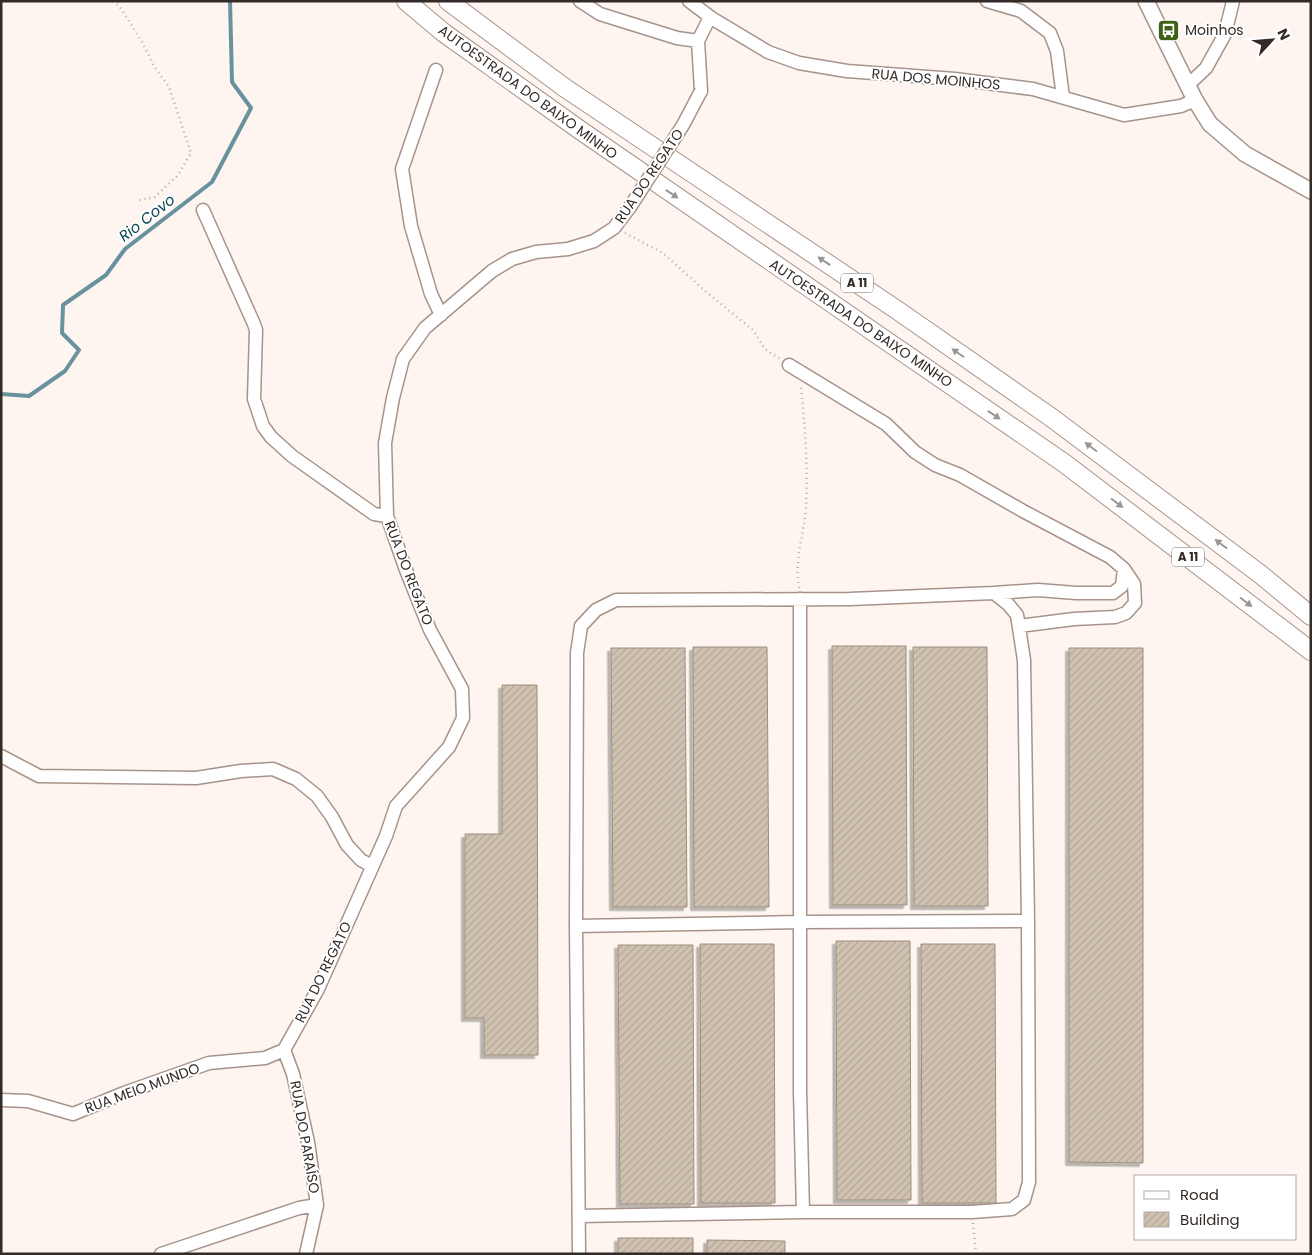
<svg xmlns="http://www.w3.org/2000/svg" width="1312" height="1255" font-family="Poppins,sans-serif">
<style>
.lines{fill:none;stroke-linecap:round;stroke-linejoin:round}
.stream{stroke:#68929d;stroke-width:4}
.building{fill:url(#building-hatch);stroke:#9c8e7e;filter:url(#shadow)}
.minor-casing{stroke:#a79389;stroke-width:15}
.major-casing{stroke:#a79389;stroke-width:18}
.highway-casing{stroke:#a79389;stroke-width:20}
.path{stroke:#b5ada8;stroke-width:2.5;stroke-dasharray:1 4;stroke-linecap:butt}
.minor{stroke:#fff;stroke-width:12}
.major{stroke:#fff;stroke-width:15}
.highway{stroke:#fff;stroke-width:18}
.minor-bridge-casing{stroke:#a79389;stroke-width:15;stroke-linecap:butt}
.minor-bridge{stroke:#fff;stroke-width:12}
.oneway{fill:#999593}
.labels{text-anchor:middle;stroke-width:4;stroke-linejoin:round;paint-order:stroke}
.shield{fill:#fff;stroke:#706b68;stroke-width:1}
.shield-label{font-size:12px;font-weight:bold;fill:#332b27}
.poi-label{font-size:14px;fill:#332b27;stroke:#fff;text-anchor:start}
.street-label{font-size:14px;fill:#332b27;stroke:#fff}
.water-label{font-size:15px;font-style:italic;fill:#0a4452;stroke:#fff}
</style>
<defs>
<pattern id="building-hatch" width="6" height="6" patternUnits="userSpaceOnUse" patternTransform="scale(1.25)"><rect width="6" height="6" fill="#d0c2b1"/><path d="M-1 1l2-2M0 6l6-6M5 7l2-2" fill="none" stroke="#b3a798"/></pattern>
<filter id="shadow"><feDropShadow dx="-3.5" dy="3.5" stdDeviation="0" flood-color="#0004"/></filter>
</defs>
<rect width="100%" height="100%" fill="#fef5f0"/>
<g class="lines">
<!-- stream -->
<path class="stream" d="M1,394L29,396L65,371L79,350L62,333L63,305L106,275L125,249L212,182L251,108L232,82L230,1"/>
</g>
<!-- building -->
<path class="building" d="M832,646H906L907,905H833Z
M693,647H767L769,907H694Z
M913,647H987L988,906H914Z
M611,648H685L687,907H613Z
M1069,648H1143V1163L1069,1162Z
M502,685H537L538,1055H484V1018H465V834H502Z
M836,941H910L911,1200H837Z
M700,944H774L775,1203H701Z
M921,944H995L996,1203H922Z
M618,945H693L694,1204H620Z
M618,1238H693V1254H618Z
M707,1240L785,1241V1254H707Z"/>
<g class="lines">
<defs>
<path id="minor" d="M580,1L600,14L677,38L698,41
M689,1L713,19L768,52L799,63L847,71L955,79L1033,89L1124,115L1181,106L1195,100
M987,1L1021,11L1050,33L1057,51L1063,97
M436,70L402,169L411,226L431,294L441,315
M1188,85L1206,68L1225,34L1233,1
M701,91L698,41L710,17
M203,210L254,324L256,330L254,399L263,426L271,437L292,456L374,514L387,516
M789,365L886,424L915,452L935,465L960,475L1023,511L1110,557L1124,569L1134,584L1135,603L1126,613L1115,617L1074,619L1019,626
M994,593L1038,590L1076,593H1113L1122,586L1124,569
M800,599V1091L803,1212
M1,756L39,776L196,778L241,771L273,769L296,779L317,796L332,817L347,845L361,860L372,866
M576,926L799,922L1028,921
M284,1050L318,989L386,836L396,806L449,747L463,718L462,689L430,630L406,570L387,516L385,443L393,398L403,359L425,328L492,271L512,259L536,252L568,249L594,241L614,228L630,207
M284,1050L293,1074L308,1142L317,1205L306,1254
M1,1100L28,1101L73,1114L124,1093L209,1063L265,1058L284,1050
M161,1254L299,1208L317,1205
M579,1254L576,926L577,653L581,626L596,610L616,600L850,599L994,593L1008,604L1017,615L1024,660L1028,921L1029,1182L1024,1200L1012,1209L972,1212H803L579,1216"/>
<path id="major" d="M1146,1L1195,100L1210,124L1245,154L1311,191"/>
<path id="highway" d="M406,1L444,33L580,130L1064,463L1311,651
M448,1L565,88L897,310L1052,418L1260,574L1311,616"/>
</defs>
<!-- minor casing -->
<use href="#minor" class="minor-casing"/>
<!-- major casing -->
<use href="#major" class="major-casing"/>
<!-- highway casing -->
<use href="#highway" class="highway-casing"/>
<!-- path -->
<path class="path" d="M113,1L120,7L142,42L154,66L169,87L191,153L178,175L155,197L136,201
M625,233L663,253L704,290L753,330L765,349L780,359
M799,588C794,558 804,536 806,507C808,467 805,426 801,387
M973,1223L976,1254"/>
<!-- minor -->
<use href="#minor" class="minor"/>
<!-- major -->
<use href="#major" class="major"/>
<!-- highway -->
<use href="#highway" class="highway"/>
<defs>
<path id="minor-bridge" d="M630,207L683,125L701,91"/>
</defs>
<!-- minor-bridge casing -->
<use href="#minor-bridge" class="minor-bridge-casing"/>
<!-- minor-bridge -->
<use href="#minor-bridge" class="minor-bridge"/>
</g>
<!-- one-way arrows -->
<defs><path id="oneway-solid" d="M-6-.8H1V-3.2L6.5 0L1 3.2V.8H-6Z" transform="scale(1.25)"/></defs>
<g class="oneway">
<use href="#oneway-solid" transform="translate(672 194) rotate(34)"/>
<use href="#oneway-solid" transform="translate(824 261) rotate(-146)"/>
<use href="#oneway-solid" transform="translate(958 353) rotate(-145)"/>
<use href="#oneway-solid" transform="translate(994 415) rotate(34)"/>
<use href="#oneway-solid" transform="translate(1091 447) rotate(-143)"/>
<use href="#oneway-solid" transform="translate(1117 503) rotate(37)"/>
<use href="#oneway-solid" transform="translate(1221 544) rotate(-143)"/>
<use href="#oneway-solid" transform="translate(1246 602) rotate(37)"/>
</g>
<!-- icons -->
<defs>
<symbol id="bus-square" viewBox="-11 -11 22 22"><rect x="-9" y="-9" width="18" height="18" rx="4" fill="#3f6117" stroke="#fff"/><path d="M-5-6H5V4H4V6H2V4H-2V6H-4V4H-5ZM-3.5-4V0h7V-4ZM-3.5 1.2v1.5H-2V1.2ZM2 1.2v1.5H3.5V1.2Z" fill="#fff"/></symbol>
</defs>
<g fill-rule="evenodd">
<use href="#bus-square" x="1156" y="18" width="25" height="25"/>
</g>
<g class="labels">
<!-- shield labels -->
<g class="shield">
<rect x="841" y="273.5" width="32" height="19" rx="4"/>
<rect x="1172" y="547.5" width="32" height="19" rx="4"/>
</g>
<g class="shield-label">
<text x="857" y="287">A 11</text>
<text x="1188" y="561">A 11</text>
</g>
<!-- poi labels -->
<g class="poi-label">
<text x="1185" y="35">Moinhos</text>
</g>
<!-- street labels -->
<g class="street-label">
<text transform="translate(936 79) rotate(5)" y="5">RUA DOS MOINHOS</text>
<text transform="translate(528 92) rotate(36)" y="5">AUTOESTRADA DO BAIXO MINHO</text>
<text transform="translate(649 176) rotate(-56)" y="5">RUA DO REGATO</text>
<text transform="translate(861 323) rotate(34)" y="5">AUTOESTRADA DO BAIXO MINHO</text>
<text transform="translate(409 573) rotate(69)" y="5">RUA DO REGATO</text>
<text transform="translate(323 972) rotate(-64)" y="5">RUA DO REGATO</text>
<text transform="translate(142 1088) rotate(-20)" y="5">RUA MEIO MUNDO</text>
<text transform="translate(305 1137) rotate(80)" y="5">RUA DO PARAÍSO</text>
</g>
<!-- water labels -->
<g class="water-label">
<text transform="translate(147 218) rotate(-38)" y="5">Rio Covo</text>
</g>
</g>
<!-- border -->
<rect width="1312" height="1255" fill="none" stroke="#332b27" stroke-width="5"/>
<!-- legend -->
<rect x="1134" y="1175" width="162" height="65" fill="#ffffff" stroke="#adaaa9"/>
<rect x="1144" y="1191" width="25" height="8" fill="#ffffff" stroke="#adaaa9"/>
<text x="1180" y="1200" font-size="15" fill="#332b27">Road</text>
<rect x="1144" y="1212" width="25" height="15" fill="url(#building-hatch)" stroke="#adaaa9"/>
<text x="1180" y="1225" font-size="15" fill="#332b27">Building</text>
<!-- north arrow -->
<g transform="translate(1272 40) rotate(64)" stroke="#ffffff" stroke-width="4" paint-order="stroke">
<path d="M0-4L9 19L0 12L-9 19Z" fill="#332b27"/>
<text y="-8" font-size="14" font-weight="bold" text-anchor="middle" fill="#332b27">N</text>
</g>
</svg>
